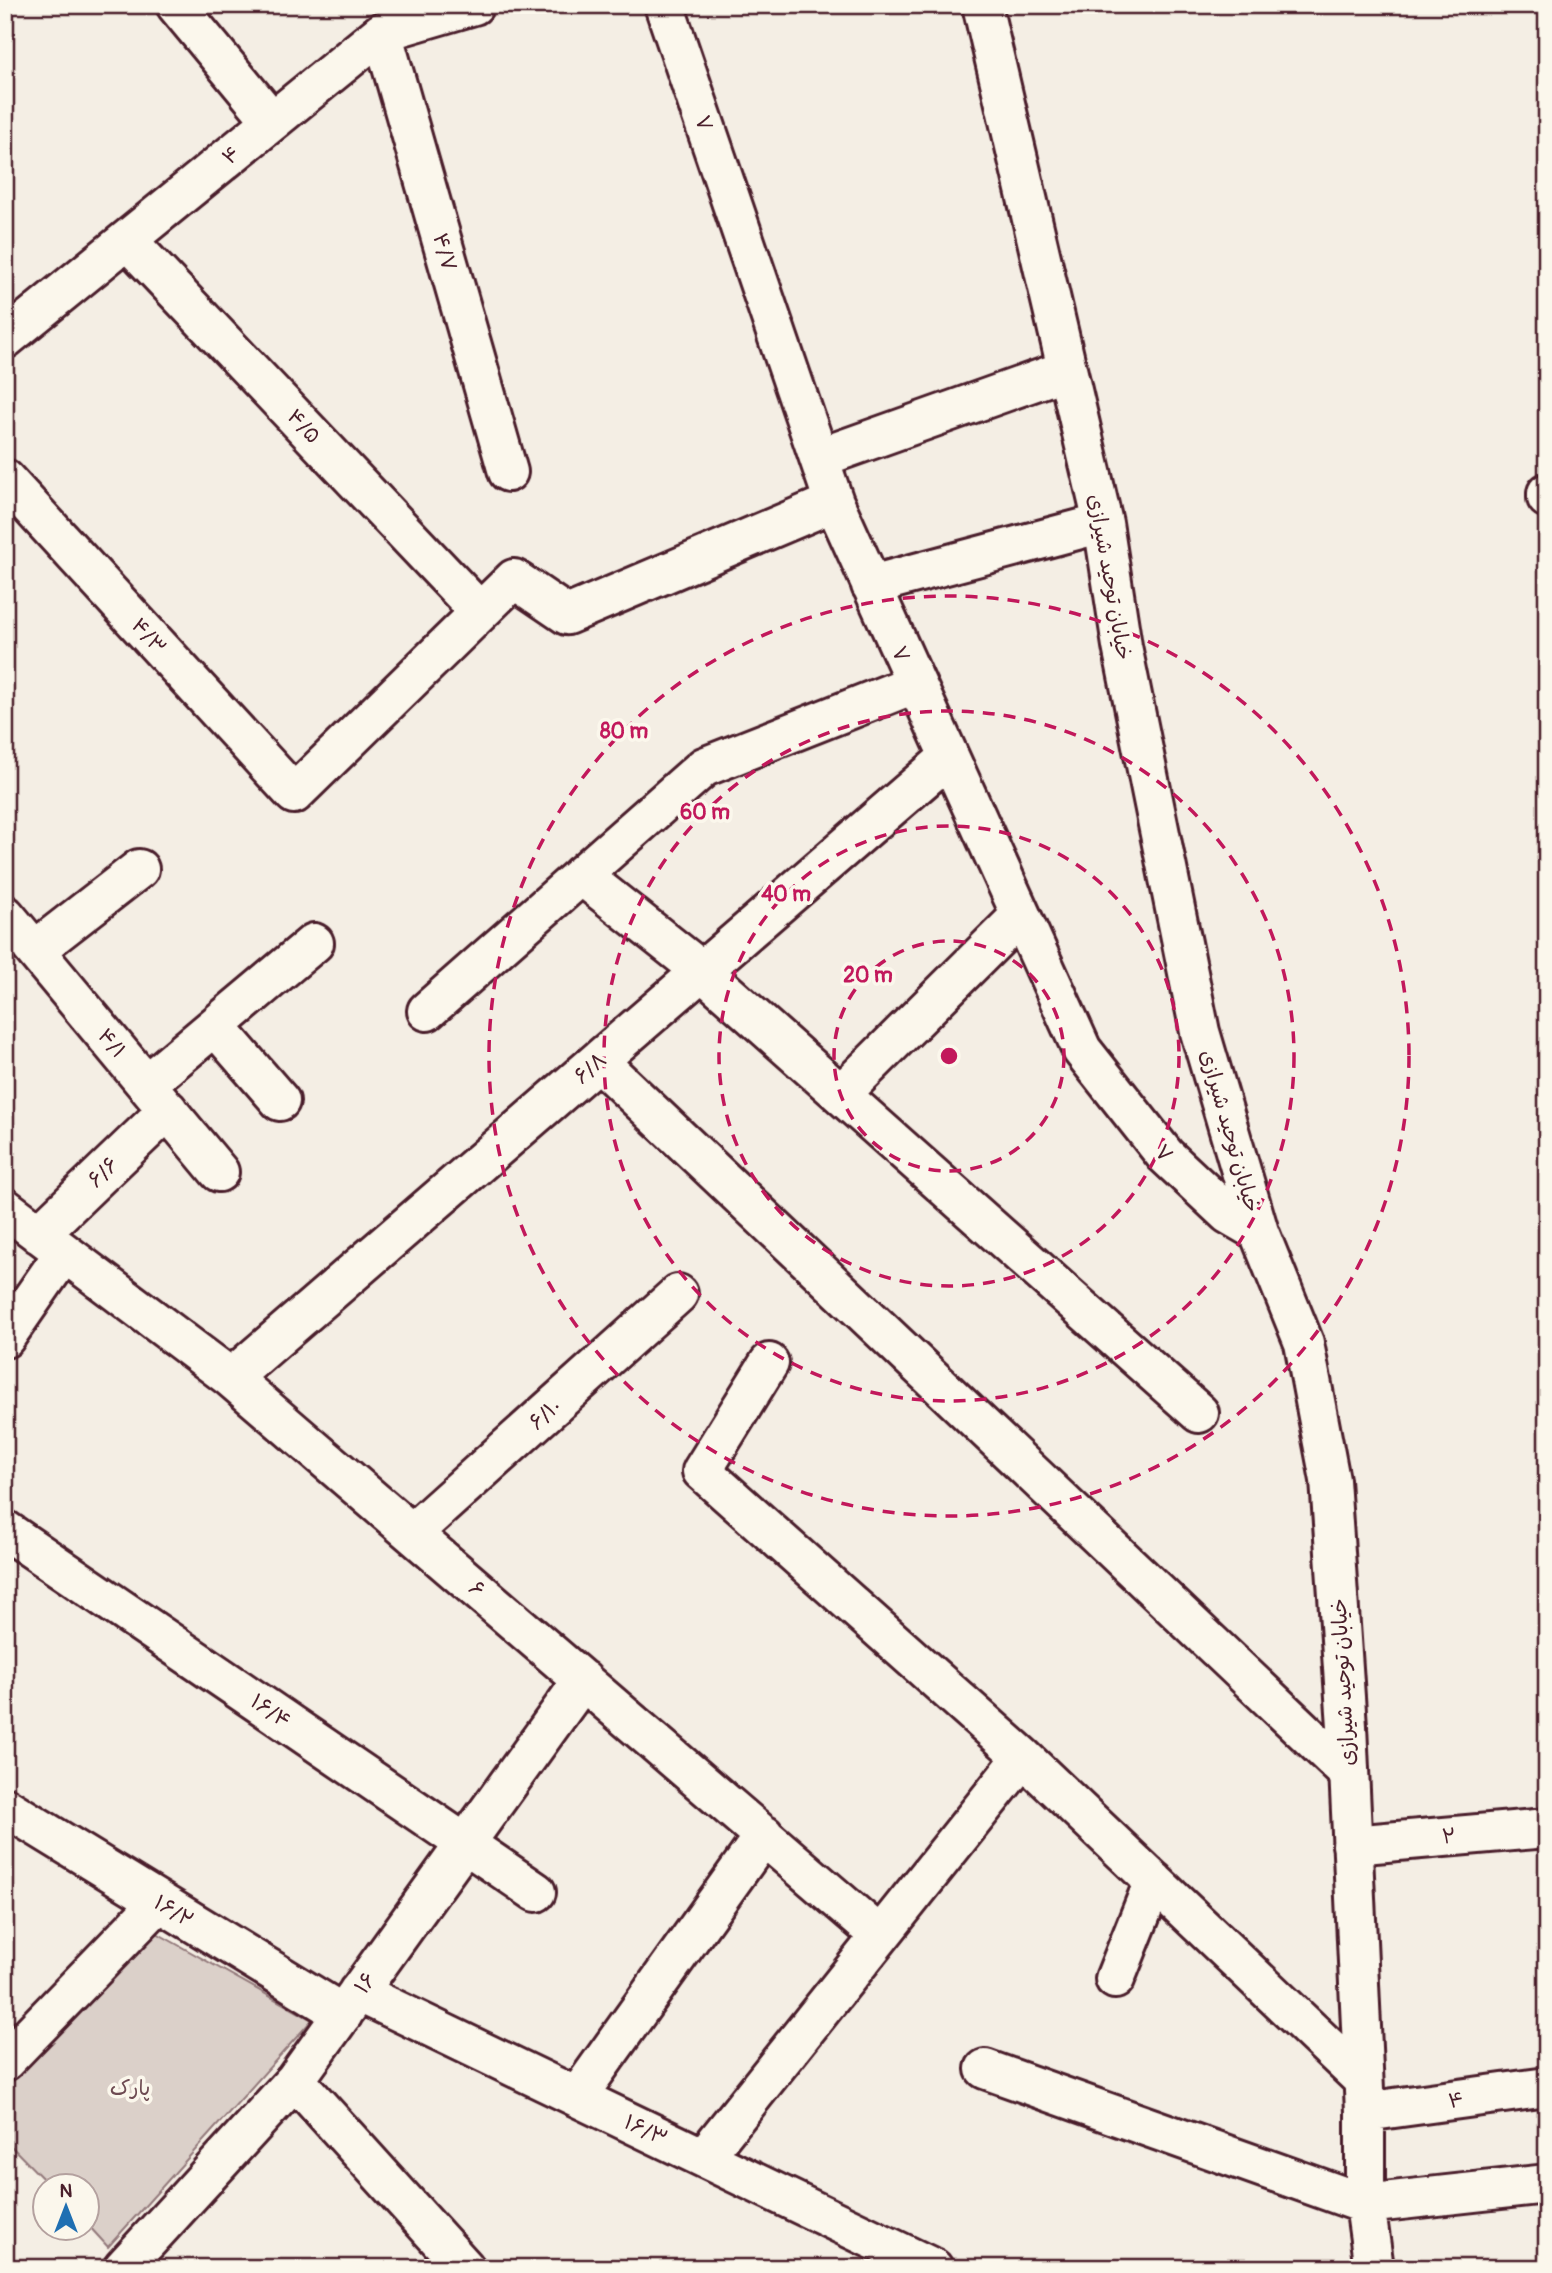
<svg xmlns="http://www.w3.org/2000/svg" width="1552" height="2273" font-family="Pangolin,'Playpen Sans Arabic',sans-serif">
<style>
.green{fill:#dbd0c9;stroke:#92787a;stroke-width:2}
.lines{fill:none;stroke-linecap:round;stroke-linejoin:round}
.minor-casing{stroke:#4a1f2b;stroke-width:44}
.minor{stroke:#fbf7ec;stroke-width:38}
.ring{fill:none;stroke:#c2185b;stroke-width:3.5;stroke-dasharray:12 9}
.labels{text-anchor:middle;stroke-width:7;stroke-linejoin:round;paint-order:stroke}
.street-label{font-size:21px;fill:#4a1f2b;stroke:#fbf7ec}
.park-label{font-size:21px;fill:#6e4b52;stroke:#fbf7ec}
.centre{fill:#c2185b;stroke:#fbf7ec;stroke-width:3.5}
.ring-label{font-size:21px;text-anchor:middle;font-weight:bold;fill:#c2185b;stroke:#fbf7ec;stroke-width:7;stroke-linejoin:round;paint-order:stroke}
</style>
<rect width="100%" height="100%" fill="#f4eee4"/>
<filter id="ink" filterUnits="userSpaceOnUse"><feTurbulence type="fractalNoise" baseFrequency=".0143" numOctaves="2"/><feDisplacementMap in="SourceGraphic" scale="14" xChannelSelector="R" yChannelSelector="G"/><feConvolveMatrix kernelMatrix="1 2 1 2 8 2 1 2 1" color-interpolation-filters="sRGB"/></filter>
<g filter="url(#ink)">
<!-- green -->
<path class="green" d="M155,1932L312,2020L108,2247L88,2225V2186L49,2185L5,2140V2089Z"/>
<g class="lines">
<defs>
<path id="minor" d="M176,5L272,121
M664,5L834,502L1082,1050L1165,1155L1228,1214L1259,1232
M982,5L1103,523L1122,646L1200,1032L1259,1232L1304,1343L1330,1480L1347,1726L1365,2112V2204L1374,2268
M382,32L508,472
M127,240L480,612
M5,339L382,32L474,5
M819,458L1066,370
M5,479L294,794L514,579L567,615L834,502
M1547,493V498
M871,585L1103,523
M581,875L702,971L1199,1413
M5,915L219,1172
M35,950L139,869
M427,1011L704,767L914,684
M215,1026L280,1101
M598,1061L1349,1774
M146,1084L314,943
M841,1094L1020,916
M5,1208L231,1378L880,1936
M39,1234L168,1110
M5,1338L64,1253
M769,1363L702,1471L1023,1757L1363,2080
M231,1378L948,758
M5,1530L536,1892
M412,1533L678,1294
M5,1807L343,2014
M1352,1845L1547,1828
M1115,1979L1154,1881
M358,1992L933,2268
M5,2061L159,1902
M985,2069L1365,2204L1547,2184
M295,2080L465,2268
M577,2097L764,1835
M1365,2112L1547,2087
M704,2157L1023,1757
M123,2268L295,2080L583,1680"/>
</defs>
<!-- minor casing -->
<use href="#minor" class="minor-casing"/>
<!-- minor -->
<use href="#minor" class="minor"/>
</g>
</g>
<!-- distance rings -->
<g class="ring">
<circle cx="949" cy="1056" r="115"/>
<circle cx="949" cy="1056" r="230"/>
<circle cx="949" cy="1056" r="345"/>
<circle cx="949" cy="1056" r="460"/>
</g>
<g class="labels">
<!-- street labels -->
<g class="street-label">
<text transform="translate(704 123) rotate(71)" y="7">۷</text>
<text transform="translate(231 155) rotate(-39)" y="7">۴</text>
<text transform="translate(445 252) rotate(74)" y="7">۴/۷</text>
<text transform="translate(304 426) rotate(47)" y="7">۴/۵</text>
<text transform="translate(1110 577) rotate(80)" y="7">خیابان توحید شیرازی</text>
<text transform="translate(149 636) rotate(48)" y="7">۴/۳</text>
<text transform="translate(901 654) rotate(66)" y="7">۷</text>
<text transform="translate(112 1043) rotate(50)" y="7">۴/۱</text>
<text transform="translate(590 1068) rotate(-41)" y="7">۶/۸</text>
<text transform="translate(1230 1131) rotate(74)" y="7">خیابان توحید شیرازی</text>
<text transform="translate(1164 1153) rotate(48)" y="7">۷</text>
<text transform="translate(103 1172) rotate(-44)" y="7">۶/۶</text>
<text transform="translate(545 1414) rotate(-42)" y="7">۶/۱۰</text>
<text transform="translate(477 1589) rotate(41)" y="7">۶</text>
<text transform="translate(1343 1682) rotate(-93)" y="7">خیابان توحید شیرازی</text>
<text transform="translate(271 1711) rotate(34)" y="7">۱۶/۴</text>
<text transform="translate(1449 1836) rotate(-5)" y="7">۲</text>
<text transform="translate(174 1911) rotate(31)" y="7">۱۶/۲</text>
<text transform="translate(365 1983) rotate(-54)" y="7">۱۶</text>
<text transform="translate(1456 2100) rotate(-8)" y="7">۴</text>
<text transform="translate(646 2130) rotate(25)" y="7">۱۶/۳</text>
</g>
<!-- park labels -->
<g class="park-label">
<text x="130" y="2095">پارک</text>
</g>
</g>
<circle cx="949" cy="1056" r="10" class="centre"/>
<g class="ring-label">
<text x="624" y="738">80 m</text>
<text x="705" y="819">60 m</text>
<text x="786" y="901">40 m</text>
<text x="868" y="982">20 m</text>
</g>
<!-- margin -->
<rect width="1552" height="2273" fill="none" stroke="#fbf7ec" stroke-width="28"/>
<rect x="14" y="14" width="1524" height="2245" fill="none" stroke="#4a1f2b" stroke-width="2.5" filter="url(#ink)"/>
<!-- north arrow -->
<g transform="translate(66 2207)"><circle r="33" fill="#fbf7ec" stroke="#b4a19f" stroke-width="2"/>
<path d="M0-5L12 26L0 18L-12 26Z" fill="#1f6fb2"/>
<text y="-10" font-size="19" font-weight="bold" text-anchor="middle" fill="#4a1f2b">N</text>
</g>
</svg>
